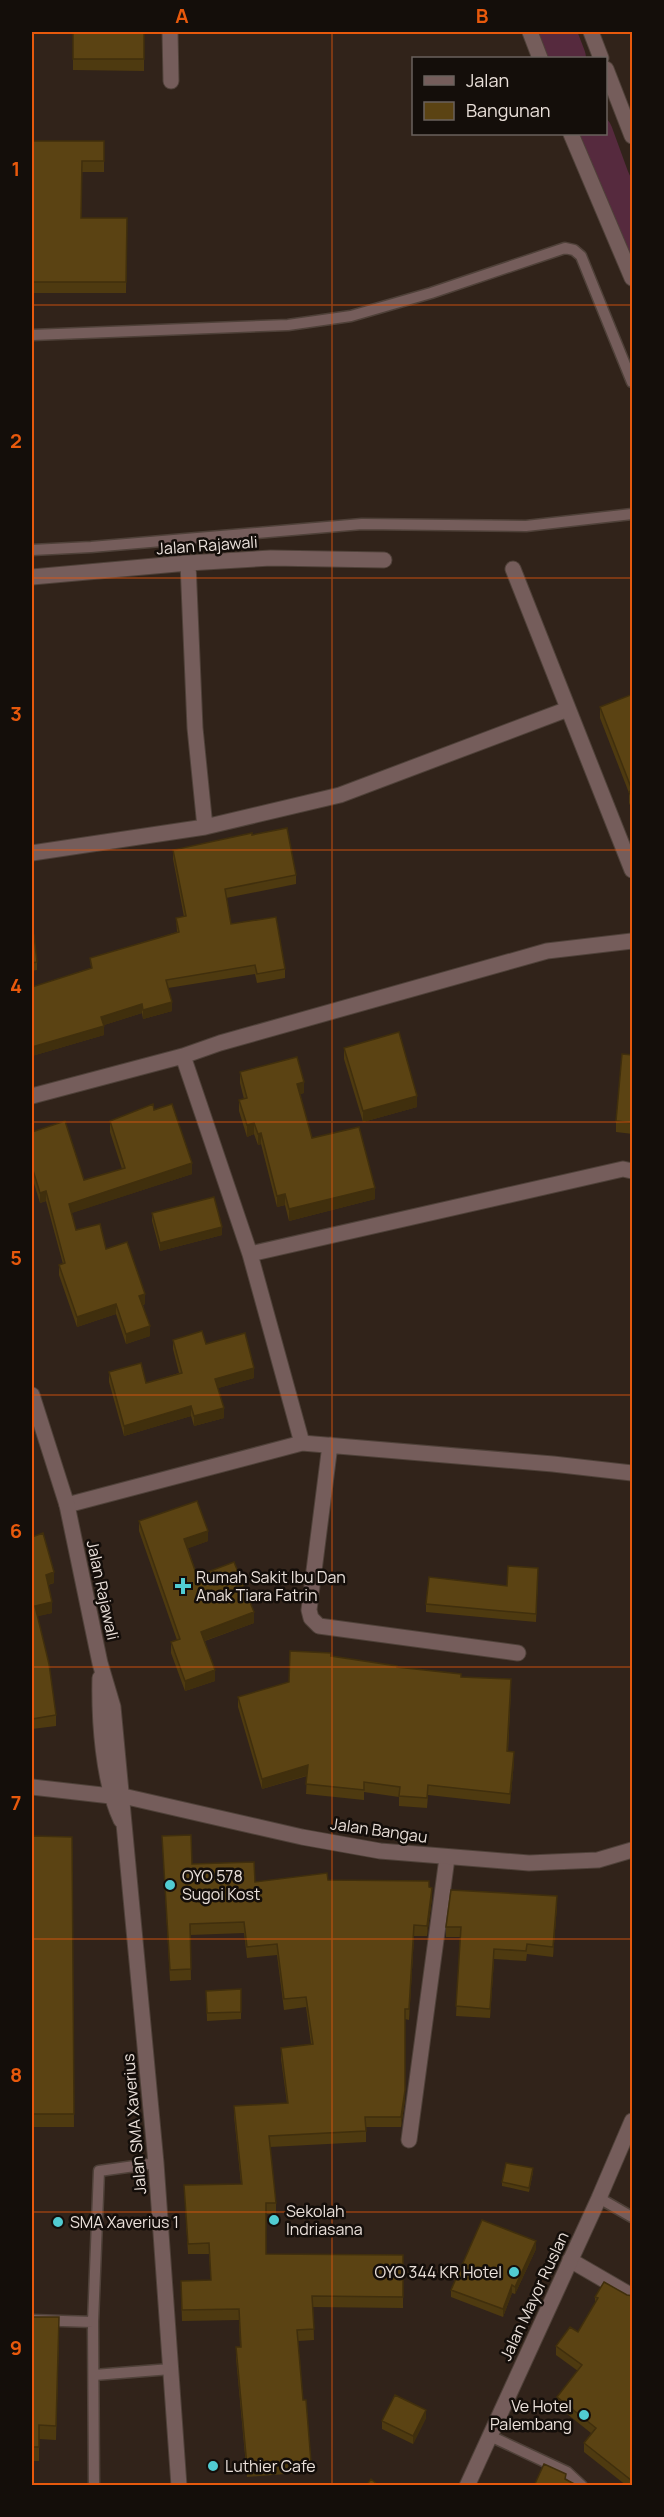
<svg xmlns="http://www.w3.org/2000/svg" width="664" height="2517" font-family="Manrope,sans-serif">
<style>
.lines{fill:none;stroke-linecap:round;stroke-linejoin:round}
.river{stroke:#562a3e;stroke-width:42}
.service-casing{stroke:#4f4139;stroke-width:13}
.minor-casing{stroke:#4f4139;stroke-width:17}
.tertiary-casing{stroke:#4f4139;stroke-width:17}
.service{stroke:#755d5b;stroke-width:10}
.minor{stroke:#755d5b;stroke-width:15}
.tertiary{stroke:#755d5b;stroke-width:15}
.wall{fill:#4e3a10}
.shaded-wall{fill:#402f0d}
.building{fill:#5b4313;stroke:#402f0d;stroke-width:1.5}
.grid{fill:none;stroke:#e8590c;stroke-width:1.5;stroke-opacity:0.55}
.poi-dot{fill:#51ccd2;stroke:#140e0a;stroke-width:2}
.labels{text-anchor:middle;stroke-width:5;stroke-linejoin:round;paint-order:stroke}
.street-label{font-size:16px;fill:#eae0da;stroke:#140e0a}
.poi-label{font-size:16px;fill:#eae0da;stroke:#140e0a;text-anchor:start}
.neatline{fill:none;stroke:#e8590c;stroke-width:2}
.grid-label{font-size:20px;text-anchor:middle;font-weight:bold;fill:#e8590c}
</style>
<rect width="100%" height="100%" fill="#31231a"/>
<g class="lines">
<!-- river -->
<path class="river" d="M555,32L565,58
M592,134L608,178L632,232"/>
<defs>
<path id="service" d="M32,335L288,325L351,316L431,293L565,248L574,250L581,256L632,382
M32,550L91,547L362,524L526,526L632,514
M599,2198L632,2217
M32,2320L93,2322
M94,2375L171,2369
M490,2436L567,2472L582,2486
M94,2486L93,2322L99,2171L156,2163"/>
<path id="minor" d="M170,32L171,81
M530,32L540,58
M591,32L601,58
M606,69L632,136
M571,134L632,278
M188,563L195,728L205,827
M513,569L632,870
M32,577L188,563L271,558L384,560
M32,853L205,827L340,795L568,709
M183,1056L250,1254L623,1169L632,1171
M32,1096L183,1056L220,1043L547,951L632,941
M250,1254L302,1443
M330,1445L309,1610L311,1618L319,1626L518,1653
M67,1505L302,1443L553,1464L632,1473
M409,2140L447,1858
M570,2260L632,2296"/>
<path id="tertiary" d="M32,1395L67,1505L100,1663L113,1707L156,2163L179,2486
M100,1678C99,1720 103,1782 121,1820
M32,1787L111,1796
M123,1796L302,1837L380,1851L529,1863L598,1860L632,1850
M467,2486L599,2198L632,2121"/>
</defs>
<!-- service casing -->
<use href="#service" class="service-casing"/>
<!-- minor casing -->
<use href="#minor" class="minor-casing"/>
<!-- tertiary casing -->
<use href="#tertiary" class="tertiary-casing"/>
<!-- service -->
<use href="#service" class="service"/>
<!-- minor -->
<use href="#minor" class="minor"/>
<!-- tertiary -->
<use href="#tertiary" class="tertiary"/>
</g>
<!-- wall -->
<path class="wall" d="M73,32H144V71L73,70Z
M32,141H104V172H82L81,218H127L126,293H32Z
M633,694V812L629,803V793L600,718V707Z
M252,835L296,875V884L226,898L231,924L285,969V978L257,983L255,974L168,988L172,1011L143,1019L142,1013L104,1025V1035L32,1056V987L91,968L90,958L177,932L176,918L184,917L173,859V850Z
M32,935L37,962V970L32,971Z
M344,1048L417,1107L363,1122L344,1059Z
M633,1055V1134L616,1132V1121Z
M240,1072L304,1093L300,1094L312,1138L375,1199L289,1221L285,1205L277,1207L261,1144L258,1145L254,1134L247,1137L239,1111V1100L244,1099L240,1083Z
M154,1110L192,1174L71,1213L76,1230L106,1249L145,1304L143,1305L150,1336L126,1344L116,1314L77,1327L59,1275V1265L63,1264L46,1201L40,1203L32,1177V1132L84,1180L122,1169L110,1132V1121Z
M152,1213L222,1235L160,1251L152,1221Z
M173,1340L206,1344L254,1378L218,1388L224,1418L194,1426L191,1416L124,1436L109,1382V1372L146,1383L179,1373L173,1349Z
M139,1521L208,1541L188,1548L197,1576L254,1623L205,1641L215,1681L185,1691L171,1653V1642L177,1640L139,1531Z
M32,1537L54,1583L48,1585L52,1613L37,1616L56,1715V1726L32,1729Z
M538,1575L536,1622L426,1612V1604L507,1586Z
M331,1656L461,1677L511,1689L508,1752L514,1762L510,1804L428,1795L427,1808L399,1806V1797L364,1792V1800L306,1794L307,1776L262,1789L238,1707V1697L289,1682Z
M32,1836L72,1837L74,2127H32Z
M162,1836L192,1864L255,1882L328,1880L429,1887L432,1898L427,1936H414L409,2020L405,2019V2100L401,2127H366V2142L270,2147L276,2203V2214H266V2254L403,2255V2308L313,2307L314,2340L298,2341L303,2400L311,2462V2472L247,2477L236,2358V2347H240L239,2320L182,2321L181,2292L211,2280L209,2254H188L184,2185L241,2184L234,2116V2106L287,2103L281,2059V2048L311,2044L306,2007L284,2010L277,1955L247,1958L244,1933L190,1935L191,1980L170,1981Z
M557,1905L553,1957L527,1954L526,1961L494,1959L490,2018L456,2016L460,1937H446V1927Z
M206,1991L241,2012V2019L207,2021Z
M533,2172L529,2192L502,2186V2182Z
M536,2249L515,2294L512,2293L503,2317L451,2297V2290Z
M604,2282L633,2486H627L584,2452V2443L591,2433L557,2406V2397L578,2371L556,2355V2346L578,2332L595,2304V2297Z
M32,2317L59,2332L56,2440L39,2439V2461H32Z
M426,2418L413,2444L382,2429V2421Z"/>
<!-- shaded-wall -->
<path class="shaded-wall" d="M172,1002V1011L143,1019V1010Z
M142,1004V1013L101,1026V1017Z
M104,1026V1035L32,1056V1047Z
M304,1082V1093L297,1095V1084Z
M417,1096V1107L363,1122V1111Z
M254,1123V1134L247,1137V1125Z
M261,1133V1144L258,1145V1134Z
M192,1163V1174L69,1214V1204Z
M375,1188V1199L289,1221V1209Z
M46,1191V1201L40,1203V1193Z
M285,1194V1205L277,1207V1196Z
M222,1227V1235L160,1251V1243Z
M145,1294V1304L139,1306V1296Z
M116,1304V1314L77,1327V1317Z
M150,1326V1336L126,1344V1334Z
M254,1368V1378L215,1389V1379Z
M191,1406V1416L124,1436V1426Z
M224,1408V1418L194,1426V1416Z
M208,1531V1541L184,1550V1539Z
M54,1572V1583L46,1585V1575Z
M52,1602V1613L35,1617V1606Z
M254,1612V1623L201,1642V1632Z
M215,1670V1681L185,1691V1681Z
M514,1752V1762L510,1804V1794Z
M308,1765V1775L262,1789V1779Z
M432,1888V1898L427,1936V1926Z
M557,1896V1905L553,1957V1947Z
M414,1925V1936L409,2020V2009Z
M494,1949V1959L490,2018V2009Z
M405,2090V2100L401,2127V2117Z
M536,2241V2249L515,2294V2287Z
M512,2285V2293L503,2317V2309Z
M426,2410V2418L413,2444V2436Z"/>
<!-- building -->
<path class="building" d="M73,32H144V59H73Z
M32,141H104V161H82L81,218H127L126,282H32Z
M633,694V800L629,792L632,790L600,707Z
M287,828L296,875L225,889L231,924L276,917L285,969L257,974L255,965L166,980L172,1002L143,1010L142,1004L101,1017L104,1026L32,1047V987L92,968L90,958L179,932L176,918L186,916L173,850L252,833V835Z
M32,935H34L37,962L32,963Z
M399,1032L417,1096L363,1111L344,1048Z
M622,1054L633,1055V1123L616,1121Z
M297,1057L304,1082L297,1084L312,1138L359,1127L375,1188L289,1209L285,1194L277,1196L261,1133L258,1134L254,1123L247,1125L239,1100L247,1098L240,1072Z
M153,1104L154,1110L172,1104L192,1163L69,1204L76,1230L100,1224L106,1249L127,1242L145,1294L139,1296L150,1326L126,1334L116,1304L77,1317L59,1265L65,1263L46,1191L40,1193L32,1167V1132L65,1121L84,1180L125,1168L110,1121Z
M214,1197L222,1227L160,1243L152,1213Z
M202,1331L206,1344L245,1333L254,1368L215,1379L224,1408L194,1416L191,1406L124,1426L109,1372L141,1363L146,1383L182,1373L173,1340Z
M197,1501L208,1531L184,1539L197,1576L234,1562L254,1612L201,1632L215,1670L185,1681L171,1642L180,1639L139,1521Z
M43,1533L54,1572L46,1575L52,1602L35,1606L49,1664L56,1715L32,1719V1537Z
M508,1566L538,1568L536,1614L426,1604L429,1577L507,1586Z
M290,1651L331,1653V1656L397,1666V1667L461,1674V1677L511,1679L507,1751L514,1752L510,1794L428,1785L427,1798L399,1796L400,1787L364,1782V1790L306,1784L308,1765L262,1779L238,1697L289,1682Z
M191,1835L192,1864L254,1862L255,1882L327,1873L328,1880L429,1881V1887L432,1888L427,1926L414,1925L409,2009H405V2090L401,2117H365L366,2131L269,2136L276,2203H266V2254L403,2255V2297L312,2296L314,2329L297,2330L303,2400H306L311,2462L247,2466L236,2347H241L239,2309L182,2310L181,2281L211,2280L209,2243L188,2244L184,2185L242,2184L234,2106L288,2103L281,2048L313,2044L306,1997L284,1999L277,1944L247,1947L244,1922L190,1924L191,1969L170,1970L162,1836Z
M32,1836L72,1837L74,2114H32V1965H33Z
M451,1890L557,1896L553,1947L527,1944L526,1951L494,1949L490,2009L456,2006L461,1927H446Z
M241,1989V2012L207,2013L206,1991Z
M506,2163L533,2168L529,2188L502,2182Z
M482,2220L536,2241L515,2287L512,2285L503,2309L451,2290Z
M604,2282L627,2295L633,2296V2478L631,2480L584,2443L596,2428L557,2397L582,2365L556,2346L570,2327L578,2332L598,2298L595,2297Z
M32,2317H59L56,2426L39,2425V2447H32Z
M395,2395L426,2410L413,2436L382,2421Z
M544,2464L566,2474L565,2479L578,2486H534Z
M371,2479L379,2486H366Z"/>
<!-- grid -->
<path class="grid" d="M332,32V2486M32,305H632M32,578H632M32,850H632M32,1122H632M32,1395H632M32,1667H632M32,1939H632M32,2212H632"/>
<!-- markers -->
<g class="poi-dot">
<path d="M180 1577h6v6h6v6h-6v6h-6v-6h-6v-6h6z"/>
<circle cx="170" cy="1885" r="6"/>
<circle cx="274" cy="2220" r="6"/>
<circle cx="58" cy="2222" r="6"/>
<circle cx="514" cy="2272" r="6"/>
<circle cx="584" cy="2415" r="6"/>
<circle cx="213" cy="2466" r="6"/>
</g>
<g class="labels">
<!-- street labels -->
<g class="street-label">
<text transform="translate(207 545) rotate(-4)" y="6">Jalan Rajawali</text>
<text transform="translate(103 1590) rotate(78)" y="6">Jalan Rajawali</text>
<text transform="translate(379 1830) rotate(8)" y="6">Jalan Bangau</text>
<text transform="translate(134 2124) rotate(-95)" y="6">Jalan SMA Xaverius</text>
<text transform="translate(534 2296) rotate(-65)" y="6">Jalan Mayor Ruslan</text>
</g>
<!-- poi labels -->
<g class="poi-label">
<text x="196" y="1583">Rumah Sakit Ibu Dan<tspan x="196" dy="18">Anak Tiara Fatrin</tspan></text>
<text x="182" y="1882">OYO 578<tspan x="182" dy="18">Sugoi Kost</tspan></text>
<text x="286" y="2217">Sekolah<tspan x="286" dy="18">Indriasana</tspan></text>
<text x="70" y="2228">SMA Xaverius 1</text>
<text x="502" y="2278" text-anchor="end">OYO 344 KR Hotel</text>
<text x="572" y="2412" text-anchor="end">Ve Hotel<tspan x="572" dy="18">Palembang</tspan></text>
<text x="225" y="2472">Luthier Cafe</text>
</g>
</g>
<!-- border -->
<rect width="664" height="2517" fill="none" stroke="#140e0a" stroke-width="66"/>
<!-- legend -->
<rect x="412" y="57" width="195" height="78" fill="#140e0a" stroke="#6a625d" stroke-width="1.5"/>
<rect x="424" y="76" width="30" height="9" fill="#755d5b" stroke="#6a625d" stroke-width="1.5"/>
<text x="466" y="87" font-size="18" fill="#eae0da">Jalan</text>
<rect x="424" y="102" width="30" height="18" fill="#5b4313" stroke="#6a625d" stroke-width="1.5"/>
<text x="466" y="117" font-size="18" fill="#eae0da">Bangunan</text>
<rect x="33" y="33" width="598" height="2451" class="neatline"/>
<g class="grid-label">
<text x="182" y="23">A</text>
<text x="482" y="23">B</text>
<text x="16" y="176">1</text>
<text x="16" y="448">2</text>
<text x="16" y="721">3</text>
<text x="16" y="993">4</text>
<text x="16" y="1265">5</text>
<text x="16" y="1538">6</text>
<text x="16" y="1810">7</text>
<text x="16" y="2082">8</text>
<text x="16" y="2355">9</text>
</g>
</svg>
